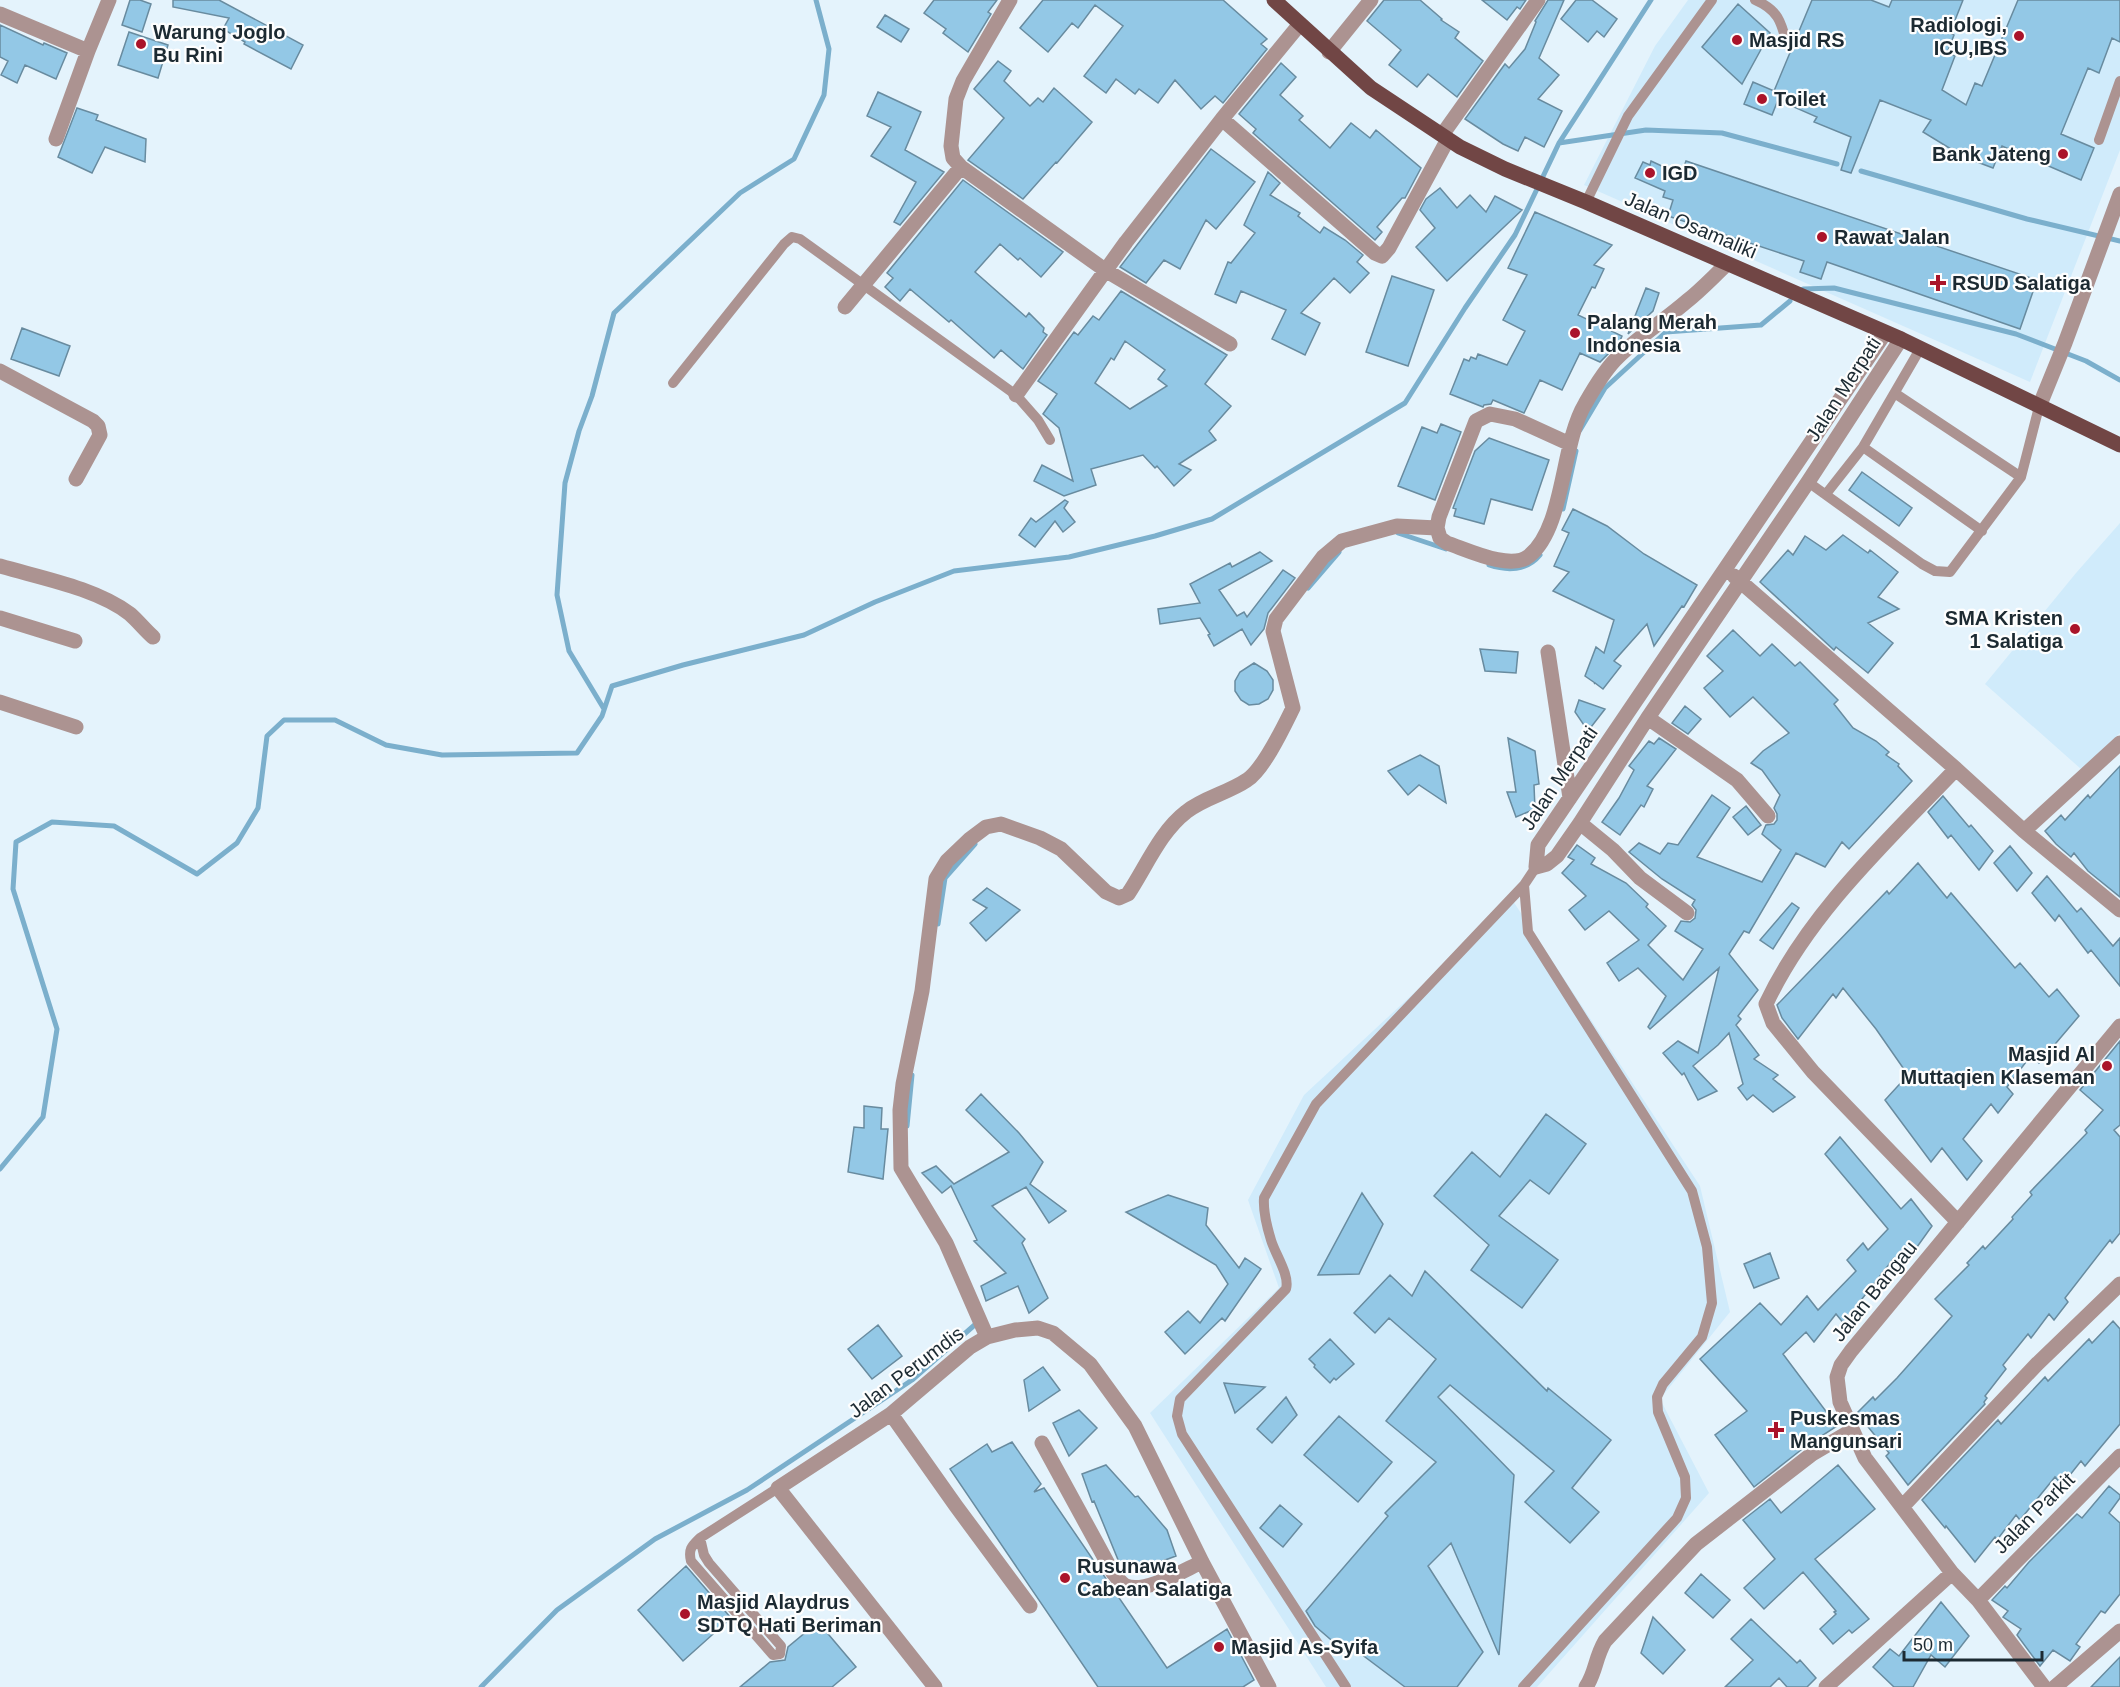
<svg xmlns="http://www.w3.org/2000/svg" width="2120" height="1687" font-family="Helvetica,sans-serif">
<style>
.built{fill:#d0ebfb}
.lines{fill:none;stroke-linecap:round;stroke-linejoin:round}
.stream{stroke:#7bafcc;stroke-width:5}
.building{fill:#93c8e6;stroke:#688b9f;stroke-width:1.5;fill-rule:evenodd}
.service{stroke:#ac9391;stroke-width:10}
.minor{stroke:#ac9391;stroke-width:15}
.primary{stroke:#714645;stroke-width:15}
.poi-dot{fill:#aa142a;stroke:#fefefe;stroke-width:2}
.labels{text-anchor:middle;stroke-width:4.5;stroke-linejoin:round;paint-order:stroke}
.poi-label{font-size:20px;font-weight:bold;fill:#1c2a32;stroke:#fefefe;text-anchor:start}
.street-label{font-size:20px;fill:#1c2a32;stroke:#fefefe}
</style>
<rect width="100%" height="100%" fill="#e4f3fc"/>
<!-- built -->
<path class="built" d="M1688,0H2120V150L2030,382L1584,185L1655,46Z
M2120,523V733L2081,769L1985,684L2076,573Z
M1513,901L1700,1186L1730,1312L1660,1399L1709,1493L1537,1687H1326L1150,1413L1279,1288L1248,1200L1304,1095Z"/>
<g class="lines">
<!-- stream -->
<path class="stream" d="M1559,143L1646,130L1722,133L1837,164
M1861,171L2027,219L2120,241
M1803,289L1834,288L2016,334L2086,361L2120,380
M1580,430L1605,388L1666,332L1761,325L1790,301
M1563,509L1576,451
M1398,533L1446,549
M1489,565C1507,571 1527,571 1540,555
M1308,588L1339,552
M604,709L569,651L557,595L565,483L579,431L592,396L614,313L740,193L794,159L824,95L829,49L816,0
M938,924L945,878L975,844
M907,1126L912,1075
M0,1169L43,1117L57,1029L13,889L16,842L52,822L114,826L197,874L237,843L258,808L267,736L284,720H335L386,745L442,755L577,753L602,716L612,686L683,665L804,635L875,602L954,571L1069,557L1155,536L1212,519L1405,403L1465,308L1515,235L1559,143L1651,0
M481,1687L557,1610L655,1539L747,1490L912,1380L978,1322"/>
</g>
<!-- building -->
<path class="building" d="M130,0H140L151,4L142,32L122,25Z
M173,0H219L303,45L291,69L244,44L245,42L223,29L229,18L173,7Z
M934,0H997L988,12L991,14L968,52L943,33L946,29L924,13Z
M1043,0H1223L1267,39L1261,44L1267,49L1223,103L1215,96L1201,109L1175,80L1158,103L1139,89L1135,94L1116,79L1106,93L1084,76L1123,26L1095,5L1078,28L1072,23L1048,52L1020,28Z
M1384,0H1420L1442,19L1441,20L1459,32L1455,38L1483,61L1457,97L1428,74L1417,87L1389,65L1401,50L1367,21Z
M1482,0H1526L1520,9L1517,7L1507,20Z
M1548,0H1564L1539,58L1559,75L1538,99L1562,111L1544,147L1525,137L1518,151L1503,144L1465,119L1505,64L1509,68L1525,49L1536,22L1535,21Z
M1576,0H1592L1617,19L1604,37L1597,31L1588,42L1561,19Z
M1812,0H1871L1889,7L1892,0H1963L1950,33L1954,35L1947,53L1955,56L1942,90L1966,105L1975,83L1982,86L2018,0H2120V42L2112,38L2099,73L2088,68L2061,134L2094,148L2081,180L2002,146L1993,168L1964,157L1923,132L1931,120L1880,100L1851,173L1841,170L1851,137L1814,122L1817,117L1778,100L1772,115L1744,104L1753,82L1774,91Z
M1738,4L1770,33L1742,84L1702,47Z
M885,15L909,29L901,42L877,27Z
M0,25L43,45L44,43L67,53L56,79L25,65L17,83L1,75L8,61L0,57Z
M129,32L168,45L158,78L118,65Z
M998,61L1011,71L1004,81L1030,106L1038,98L1043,102L1054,88L1092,122L1057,163L1056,162L1023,199L968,160L1004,118L974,89Z
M1281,63L1296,77L1280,95L1303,116L1299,120L1330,148L1351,123L1370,138L1376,130L1421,168L1405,198H1402L1377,227L1382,232L1375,240L1253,133L1256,129L1239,114Z
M878,92L921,112L905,150L944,172L900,225L894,222L916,182L871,156L891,127L867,116Z
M77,108L98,115L96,120L146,139L145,162L105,147L92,173L58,157Z
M1211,149L1255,182L1216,229L1206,220L1180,269L1164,260L1146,283L1120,267Z
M1651,161L1681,175L1686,161L2037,280L2020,329L1827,262L1821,279L1800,272L1804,261L1668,216L1673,200L1663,197L1665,191L1635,178L1643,162L1650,165Z
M1268,172L1280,183L1270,195L1300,213L1298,216L1320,233L1324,227L1345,240L1363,255L1357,262L1369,273L1350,293L1334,278L1301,313L1320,323L1305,355L1272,339L1286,310L1241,291L1236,303L1215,294L1228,262L1231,263L1255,233L1244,225Z
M963,180L1063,252L1041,277L1020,258L1018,260L1000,244L975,272L1026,317L1029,313L1044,328L1043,332L1047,335L1023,369L1001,350L994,358L951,320L949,322L910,289L900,301L885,287L893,278L887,273Z
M1440,188L1457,208L1470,195L1486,212L1495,196L1522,210L1447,281L1416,247L1435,228L1420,210L1426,199Z
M1535,212L1612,245L1594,265L1604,269L1595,288L1592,287L1578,315L1622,336L1619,343L1600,362L1580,353L1562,390L1540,380L1524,413L1493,400L1491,404L1484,405L1483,407L1450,394L1464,359L1469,361L1471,357L1476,359L1478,354L1507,365L1525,331L1503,320L1527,275L1508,268Z
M1392,276L1434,290L1408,366L1366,352Z
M1646,288L1659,293L1653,311L1628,334Z
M1121,291L1227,355L1205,384L1231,406L1209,431L1216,440L1179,464L1191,470L1174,486L1157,466L1155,468L1143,455L1091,469L1096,485L1064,496L1034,481L1042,465L1073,481L1059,428L1043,414L1057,394L1038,381L1074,332L1078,335L1093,316L1099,320ZM1125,341L1165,370L1158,379L1167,386L1130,409L1095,383L1111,358L1114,360Z
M22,328L70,346L59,376L11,359Z
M1441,424L1461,432L1435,500L1398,486L1422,427L1437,433Z
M1489,438L1549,460L1532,510L1491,499L1484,524L1454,516L1456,509L1453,508L1475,451Z
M1862,472L1912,508L1899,526L1849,490Z
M1065,500L1068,502L1064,508L1075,522L1063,532L1055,521L1035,547L1019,535L1031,518L1036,522Z
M1573,509L1607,526L1644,554L1697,585L1684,607L1682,606L1654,646L1647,624L1614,661L1621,666L1603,689L1595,683L1594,684L1595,683L1585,676L1596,647L1604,653L1614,620L1553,591L1569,572L1554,566L1569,533L1562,530Z
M1843,535L1868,553L1870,550L1898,572L1878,597L1899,609L1868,623L1893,643L1868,673L1836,647L1834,650L1760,582L1788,550L1793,555L1805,536L1826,550Z
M1260,552L1272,561L1219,590L1237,616L1244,612L1247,617L1283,570L1295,578L1268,613L1264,629L1251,645L1242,629L1214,646L1208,635L1210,634L1200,618L1160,624L1158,609L1200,603L1190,584L1230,563L1232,567Z
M1733,630L1760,656L1772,644L1795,666L1800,662L1838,700L1834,704L1853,728L1876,741L1889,752L1886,755L1899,764L1898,766L1912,781L1849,849L1842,842L1825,867L1796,853L1749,933L1744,931L1729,954L1758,990L1738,1016L1741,1019L1736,1025L1759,1055L1754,1059L1778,1075L1773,1079L1795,1097L1773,1112L1753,1095L1747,1100L1738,1088L1743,1084L1729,1033L1718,1045L1693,1066L1717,1091L1698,1100L1684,1073L1682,1075L1663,1053L1678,1041L1698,1053L1719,968L1650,1029L1648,1027L1666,996L1638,968L1619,981L1607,963L1639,940L1609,911L1585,930L1569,910L1586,896L1562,873L1574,860L1568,857L1577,845L1595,858L1591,864L1626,883L1648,904L1646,907L1666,926L1648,945L1683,980L1703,949L1675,931L1681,921L1690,922L1695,918L1696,910L1692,905L1695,900L1662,879L1629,852L1639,843L1660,854L1668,843L1678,845L1712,795L1730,808L1697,857L1762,882L1781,850L1762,834L1766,825L1774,824L1777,820V814L1774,808L1780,795L1762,770L1751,763L1763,751L1789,733L1753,697L1730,717L1704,688L1723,671L1707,656Z
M1480,649L1518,652L1516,673L1485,671Z
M1254,663L1267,671L1273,680V690L1268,699L1259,704L1249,705L1241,700L1235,691V681L1240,672Z
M1579,700L1605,709L1588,731L1575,712Z
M1685,706L1701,719L1688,734L1672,723Z
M1508,738L1535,751L1539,784L1534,785L1535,809L1516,817L1507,792H1516Z
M1659,738L1676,749L1647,786L1653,789L1644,807L1641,805L1620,835L1602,822L1619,798L1634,770L1629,766L1649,741L1654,744Z
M1420,755L1439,766L1446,803L1419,785L1408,795L1388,771Z
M2120,766V897L2088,871L2074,853L2071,857L2056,844L2045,831L2061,815L2065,820L2088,795L2090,798Z
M1943,796L1969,827L1971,825L1993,851L1979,870L1951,835L1948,838L1928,812Z
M1746,806L1761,825L1748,835L1733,817Z
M2010,846L2032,873L2017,891L1994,863Z
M1918,863L1947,898L1951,893L2015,968L2020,963L2049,997L2057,989L2079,1016L2039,1063L2032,1054L2007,1087L2013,1094L1998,1113L1991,1104L1963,1139L1982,1161L1967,1180L1942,1148L1931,1162L1885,1100L1908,1075L1876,1029L1843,988L1836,998L1833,994L1798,1039L1782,1018L1777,1005L1887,891L1889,894Z
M2047,876L2077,912L2081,908L2113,946L2120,938V986L2091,950L2088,953L2059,915L2055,921L2032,893Z
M987,888L1020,910L986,941L970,923L987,908L973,900Z
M1792,903L1799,908L1773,949L1760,940Z
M2120,1041V1125L2114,1130L2120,1137V1233L2112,1243L2110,1240L2065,1298L2068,1302L2054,1320L2049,1314L2031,1338L2028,1334L2003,1365L2006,1369L1985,1396L1987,1398L1984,1402L1985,1404L1908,1485L1886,1456L1889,1453L1857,1413L1873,1397L1875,1400L1897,1378L1952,1316L1935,1299L1969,1265L1967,1263L1983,1246L1985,1249L2013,1219L2012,1217L2032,1195L2030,1192L2087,1133L2085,1130L2103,1110L2080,1090Z
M981,1094L1019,1133L1043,1162L1030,1184L1066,1211L1049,1223L1026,1187L992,1206L1025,1239L1022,1243L1048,1298L1029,1313L1018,1286L986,1301L981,1286L1006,1273L974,1241L977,1240L951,1186L942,1193L922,1173L936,1166L954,1184L1009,1152L966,1110Z
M864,1106L882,1108L881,1129H888L883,1179L848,1172L854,1127L864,1128Z
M1546,1114L1586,1144L1549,1194L1530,1180L1499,1216L1558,1260L1522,1308L1471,1270L1489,1245L1434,1196L1472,1152L1500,1177Z
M1840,1137L1901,1209L1911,1199L1932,1226L1902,1268L1894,1258L1858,1304L1864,1312L1850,1331L1836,1314L1814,1342L1806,1332L1783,1354L1837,1426L1806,1446L1754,1487L1715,1435L1747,1411L1700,1359L1760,1303L1781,1325L1807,1296L1818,1310L1856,1271L1847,1260L1863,1243L1868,1250L1888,1229L1825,1154Z
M1362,1193L1383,1224L1359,1274L1318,1275Z
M1168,1195L1208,1208L1206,1225L1239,1268L1245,1258L1261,1269L1225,1321L1222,1318L1185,1354L1165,1332L1188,1311L1200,1323L1228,1284L1216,1265L1126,1212Z
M1770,1253L1779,1278L1754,1288L1744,1264Z
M1425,1271L1547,1391L1548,1388L1611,1440L1572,1488L1599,1512L1570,1543L1525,1502L1554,1471L1450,1385L1438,1397L1514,1475L1499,1655L1451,1543L1428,1566L1483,1652L1457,1687H1405L1349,1645L1344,1651L1315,1626L1306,1611L1388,1516L1385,1513L1436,1462L1386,1421L1436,1359L1389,1318L1375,1333L1354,1313L1390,1275L1412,1296Z
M2113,1321L2120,1329V1424L2085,1466L2081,1461L2062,1485L2055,1477L2020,1520L2016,1515L1997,1540L1995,1537L1975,1562L1946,1526L1945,1528L1922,1500L1998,1420L2001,1424L2045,1377L2048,1381L2089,1339L2092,1343Z
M878,1325L902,1356L872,1379L848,1349Z
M1330,1339L1354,1364L1336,1380L1334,1378L1330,1383L1314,1367L1315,1365L1309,1359Z
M1043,1367L1060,1390L1029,1411L1024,1380Z
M1224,1383L1265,1387L1235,1413Z
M1286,1397L1297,1415L1272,1443L1257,1429Z
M1079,1410L1097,1428L1069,1456L1053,1423Z
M1339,1416L1392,1462L1358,1502L1304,1455Z
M1012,1442L1041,1484L1034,1492L1044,1488L1167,1668L1227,1629L1254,1680L1243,1687H1098L950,1469L987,1444L992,1452Z
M1106,1465L1135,1497L1138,1496L1167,1530L1176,1556L1127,1574L1121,1567L1094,1501L1092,1502L1082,1474Z
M1838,1465L1875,1509L1815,1559L1869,1619L1852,1633L1849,1630L1833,1644L1820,1629L1836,1614L1834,1612L1836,1611L1803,1572L1764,1609L1744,1588L1775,1559L1743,1520L1770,1499L1781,1513Z
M2109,1486L2120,1495V1498L2109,1513L2120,1523V1594L2105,1613L2101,1611L2076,1644L2080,1647L2070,1661L2053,1650L2040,1666L2017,1635L2021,1629L2003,1617L2008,1611L1992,1600L2005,1586L2007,1588L2029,1562L2077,1514L2082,1518Z
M1280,1505L1302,1524L1283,1547L1260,1528Z
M686,1566L731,1618L683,1661L638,1610Z
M1701,1574L1730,1600L1713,1618L1685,1593Z
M1941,1602L1969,1636L1945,1667L1931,1655L1913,1687H1894L1873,1667L1890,1649L1899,1656Z
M1653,1617L1685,1650L1663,1674L1641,1653Z
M1751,1619L1797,1663L1800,1660L1816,1678L1807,1687H1787L1779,1678L1770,1687H1725L1753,1660L1731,1639Z
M818,1622L856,1667L832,1687H740L770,1662L785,1660L788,1647Z
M2120,1657V1687H2091Z"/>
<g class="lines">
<!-- service -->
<path class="service" d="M1755,0C1778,10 1781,21 1787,44
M2099,140L2120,81
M1586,202L1628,116L1712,0
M673,383L784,244L792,237L800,239L1016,395L1038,420L1050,440
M1896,394L2021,477
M1863,447L1920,349
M1808,482L1922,564L1935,571L1950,572L2021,477L2039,407
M1826,494L1863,447L1982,531
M700,1538L704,1555L709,1563L781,1646L780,1654L773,1655L691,1561C688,1549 692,1546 700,1538L778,1488
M1346,1687L1182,1434L1177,1416L1180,1399L1286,1289C1290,1275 1275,1254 1271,1240C1267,1227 1263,1212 1264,1198L1316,1104L1524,885L1536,867
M1523,1687L1677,1518L1686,1498L1685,1477L1658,1412L1657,1397L1663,1384L1702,1337L1712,1303L1707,1247L1692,1191L1528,932L1524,885"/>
<!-- minor -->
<path class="minor" d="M1010,0L963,81L956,99L951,146L953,158L961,167L1105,270L1230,344
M0,14L88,51
M1329,52L1371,0
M1222,119L1375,253L1382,256L1389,248L1448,139
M1442,135L1538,0
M56,139L88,51L109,0
M845,307L961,167
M1885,333L1538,845L1536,867L1547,864L1557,856L1580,823L1647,719L1808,482L1901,339
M0,371L93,421L98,426L100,435L76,479
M1016,395L1126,242L1222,119L1300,24
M2039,407L2065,343L2120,194
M1570,444L1515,419L1490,414L1476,421L1439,517L1437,528L1440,538L1447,543C1468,550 1511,571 1529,556C1565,527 1561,444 1585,404C1594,388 1606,368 1619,356C1640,336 1665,320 1687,301C1701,290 1714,276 1727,264
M0,566C41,578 96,588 130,614C138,621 145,630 153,637
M1734,576L1956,769L2024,831L2120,910
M0,618L75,641
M1548,652L1570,798
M0,702L76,727
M1648,718L1737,780L1768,816
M1956,769C1887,841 1808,914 1766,1004L1773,1023L1813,1072L1958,1222
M1580,823L1613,850L1640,878L1687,913
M2024,831L2120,743
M987,1337L946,1243L901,1168L900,1110L903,1084L922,991L936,879L947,861L970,839L986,827L1001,824L1040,838L1061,849L1106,892L1119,898L1128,894C1146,867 1160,832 1186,812C1203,798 1228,793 1247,780C1264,769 1284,726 1293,708L1273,631L1276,619L1323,557L1342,541L1397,526L1437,528
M891,1414L956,1506L1030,1606
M1042,1443L1113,1573C1117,1577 1121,1584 1126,1586C1145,1594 1184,1570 1202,1562
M1902,1507L2037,1364L2120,1284
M1978,1600L2120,1456
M935,1687L778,1488L891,1414L970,1347L987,1337L1015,1330L1038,1328L1053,1333L1090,1364L1135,1426L1202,1562L1269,1687
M1586,1687C1596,1672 1595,1658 1605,1641L1696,1544L1812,1454L1851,1431
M1826,1687L1952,1573
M2044,1687L1978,1600L1952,1573L1865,1458L1840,1402L1837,1377L1841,1365L1851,1351L2120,1026
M2055,1687L2120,1631"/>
<!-- primary -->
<path class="primary" d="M1274,0L1371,88L1460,147L1505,169L1586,202L1901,339L2120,445"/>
</g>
<!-- markers -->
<g class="poi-dot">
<circle cx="2019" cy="36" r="6"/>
<circle cx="1737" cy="40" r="6"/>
<circle cx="141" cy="44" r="6"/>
<circle cx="1762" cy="99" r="6"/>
<circle cx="2063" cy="154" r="6"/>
<circle cx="1650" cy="173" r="6"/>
<circle cx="1822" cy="237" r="6"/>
<path d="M1935 274h6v6h6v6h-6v6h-6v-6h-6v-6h6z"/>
<circle cx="1575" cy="333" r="6"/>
<circle cx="2075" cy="629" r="6"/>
<circle cx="2107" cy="1066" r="6"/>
<path d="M1773 1421h6v6h6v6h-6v6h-6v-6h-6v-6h6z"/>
<circle cx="1065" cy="1578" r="6"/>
<circle cx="685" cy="1614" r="6"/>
<circle cx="1219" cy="1647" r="6"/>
</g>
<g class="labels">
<!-- poi labels -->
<g class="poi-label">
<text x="2007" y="32" text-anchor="end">Radiologi,<tspan x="2007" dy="23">ICU,IBS</tspan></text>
<text x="153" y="39">Warung Joglo<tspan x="153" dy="23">Bu Rini</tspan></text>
<text x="1749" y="47">Masjid RS</text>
<text x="1774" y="106">Toilet</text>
<text x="2051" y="161" text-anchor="end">Bank Jateng</text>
<text x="1662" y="180">IGD</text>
<text x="1834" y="244">Rawat Jalan</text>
<text x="1952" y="290">RSUD Salatiga</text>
<text x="1587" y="329">Palang Merah<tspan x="1587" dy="23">Indonesia</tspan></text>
<text x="2063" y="625" text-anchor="end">SMA Kristen<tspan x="2063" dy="23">1 Salatiga</tspan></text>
<text x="2095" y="1061" text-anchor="end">Masjid Al<tspan x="2095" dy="23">Muttaqien Klaseman</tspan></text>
<text x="1790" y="1425">Puskesmas<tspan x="1790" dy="23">Mangunsari</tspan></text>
<text x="1077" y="1573">Rusunawa<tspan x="1077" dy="23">Cabean Salatiga</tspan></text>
<text x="697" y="1609">Masjid Alaydrus<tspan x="697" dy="23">SDTQ Hati Beriman</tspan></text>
<text x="1231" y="1654">Masjid As-Syifa</text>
</g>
<!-- street labels -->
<g class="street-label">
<text transform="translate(1691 225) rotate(23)" y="7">Jalan Osamaliki</text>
<text transform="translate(1843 389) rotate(-57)" y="7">Jalan Merpati</text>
<text transform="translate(1559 778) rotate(-56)" y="7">Jalan Merpati</text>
<text transform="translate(1874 1291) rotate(-51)" y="7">Jalan Bangau</text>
<text transform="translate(906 1372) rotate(-37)" y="7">Jalan Perumdis</text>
<text transform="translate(2034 1513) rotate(-45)" y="7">Jalan Parkit</text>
</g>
</g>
<!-- scale -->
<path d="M1904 1651v9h138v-9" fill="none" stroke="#1c2a32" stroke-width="3"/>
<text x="1913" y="1651" font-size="18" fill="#1c2a32" stroke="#fefefe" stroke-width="4.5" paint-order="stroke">50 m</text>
</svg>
